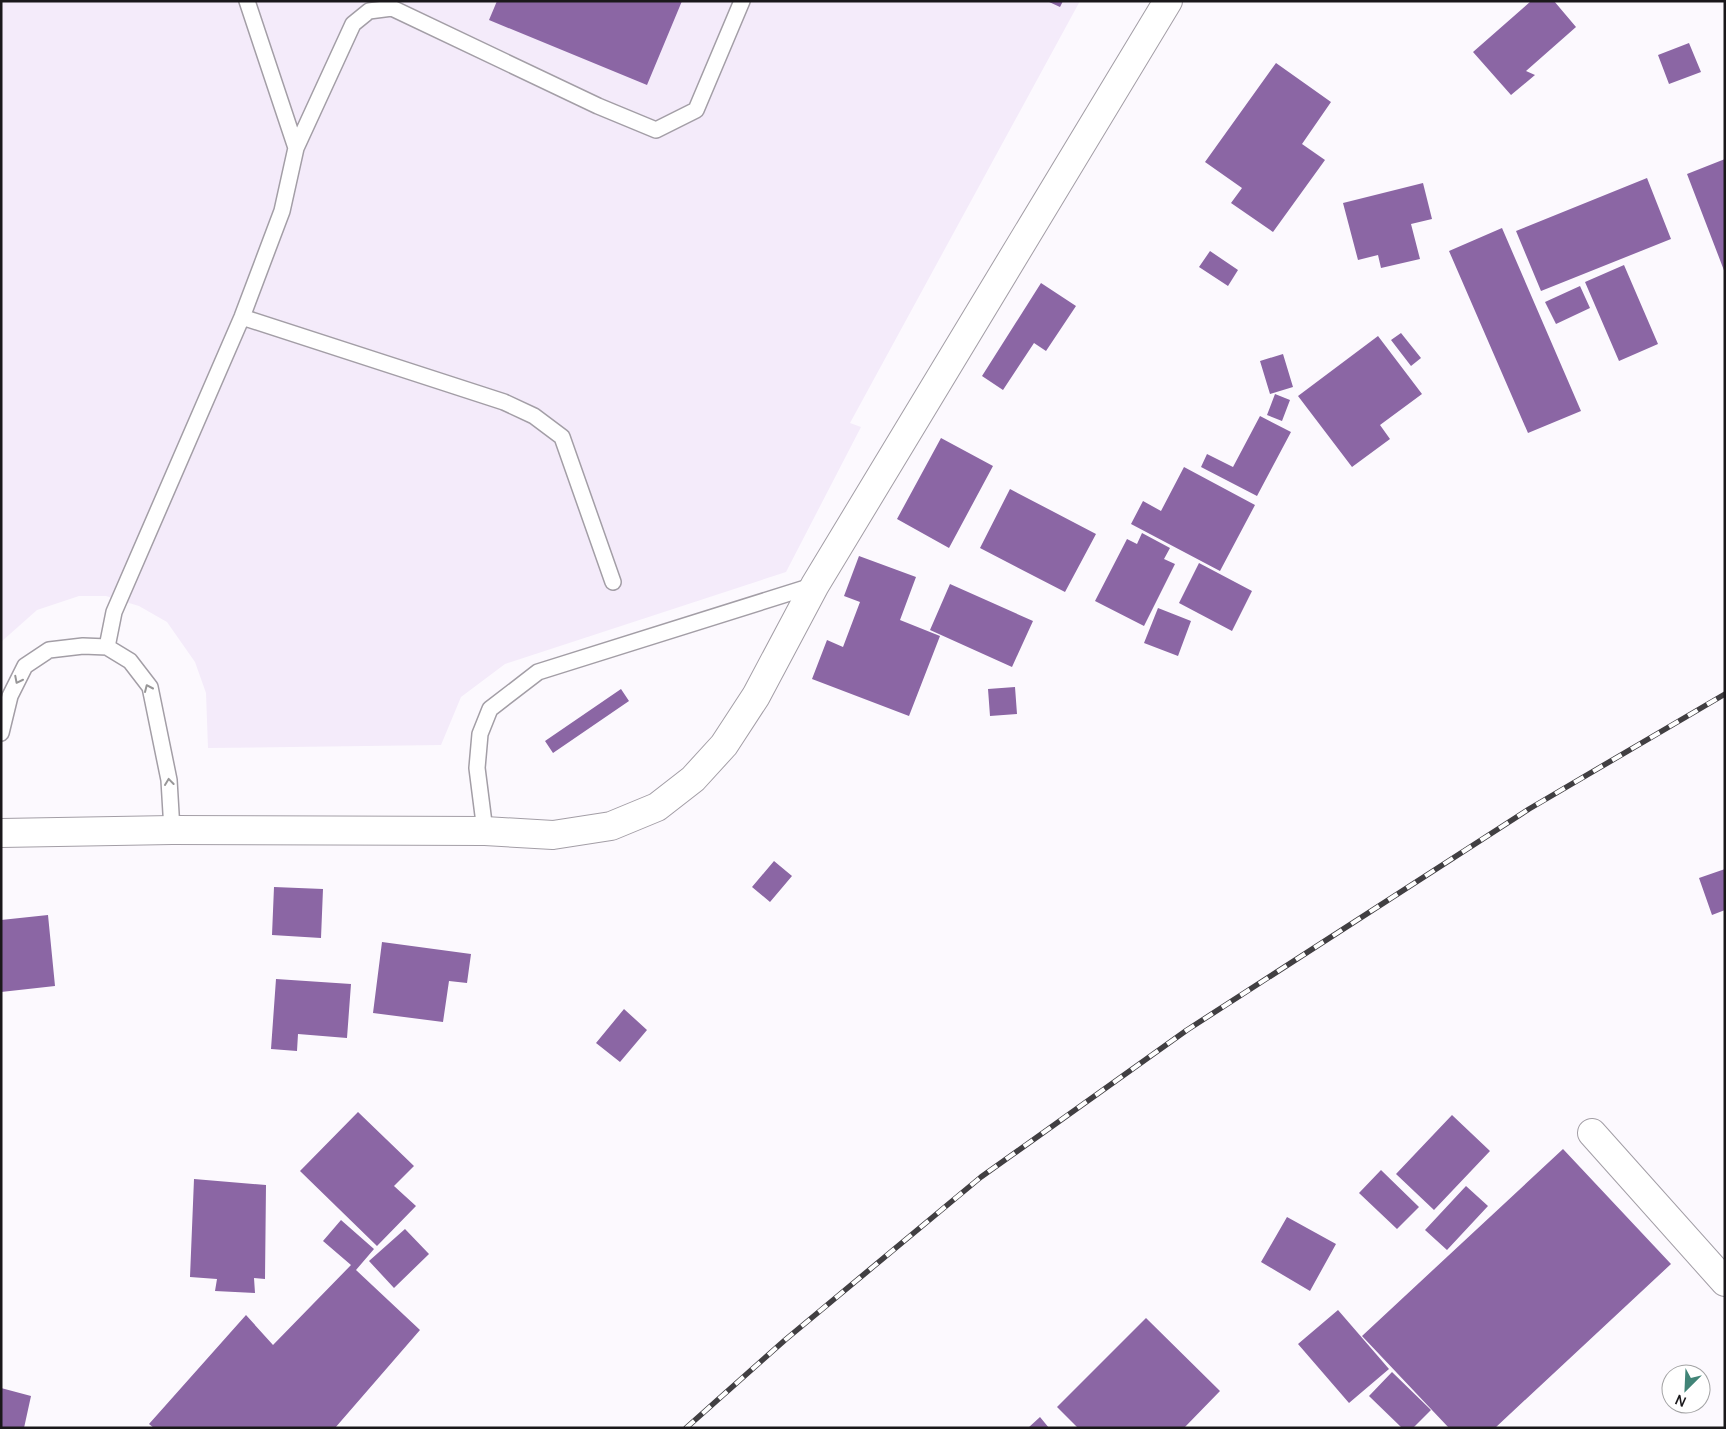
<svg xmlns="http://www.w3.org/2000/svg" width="1726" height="1429" font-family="Manrope,sans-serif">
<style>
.built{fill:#f4ebfa}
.building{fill:#8b66a4}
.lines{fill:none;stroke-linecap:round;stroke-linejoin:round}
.service-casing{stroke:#a39ea6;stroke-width:18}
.minor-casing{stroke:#a39ea6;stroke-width:30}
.tertiary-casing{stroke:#a39ea6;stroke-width:30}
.service{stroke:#fff;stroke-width:15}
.minor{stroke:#fff;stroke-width:28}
.tertiary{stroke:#fff;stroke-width:28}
.rail-casing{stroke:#413f42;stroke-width:5.5}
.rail{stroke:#fff;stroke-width:4;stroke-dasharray:11;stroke-linecap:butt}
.oneway{stroke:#989798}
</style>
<rect width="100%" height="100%" fill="#fcf9fe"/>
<!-- built -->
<path class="built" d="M1,1H1080L850,423L861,427L786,572L505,664L461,697L441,745L208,748L206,693L195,662L167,622L139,606L106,596H79L37,610L1,642Z"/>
<!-- building -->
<path class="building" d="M497,1H682L647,85L489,20Z
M1047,1H1063L1060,7Z
M1531,1H1554L1576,27L1526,71L1535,75L1511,95L1473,52Z
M1689,43L1701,72L1669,84L1658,55Z
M1276,63L1331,102L1302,144L1325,160L1273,232L1231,203L1242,188L1205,162Z
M1725,159V273L1687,174Z
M1647,178L1671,239L1541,291L1516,231Z
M1423,183L1432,219L1411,224L1420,259L1381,268L1378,255L1358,260L1343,203Z
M1502,228L1581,411L1528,433L1449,251Z
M1210,251L1238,270L1228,286L1199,267Z
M1624,265L1658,344L1619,361L1585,282Z
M1041,283L1076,306L1046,351L1034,343L1003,390L982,376Z
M1580,286L1590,308L1556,324L1545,302Z
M1401,333L1421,358L1411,366L1391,340Z
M1378,336L1422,394L1380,425L1390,439L1352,467L1298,396Z
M1283,354L1293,387L1270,394L1260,361Z
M1275,394L1290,400L1282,421L1267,415Z
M1260,416L1291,432L1257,496L1201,467L1207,454L1233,467Z
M941,438L993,466L949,548L897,519Z
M1184,467L1255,505L1220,571L1131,524L1143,501L1161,511Z
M1010,489L1096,534L1065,592L980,548Z
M1142,533L1170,548L1164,559L1175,564L1144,626L1095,601L1127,539L1137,544Z
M859,556L916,577L900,620L940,636L909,716L812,679L827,640L843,647L860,602L844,596Z
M1199,563L1252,591L1232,631L1179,603Z
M950,584L1033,621L1012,667L930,630Z
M1158,608L1191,621L1178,656L1144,643Z
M1015,687L1017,714L990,716L988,689Z
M621,689L629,701L553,753L545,741Z
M774,861L792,876L770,902L752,887Z
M1725,869V910L1712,915L1699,878Z
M274,887L323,889L321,938L272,935Z
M48,915L55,986L1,992V920Z
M382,942L471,954L467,983L449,981L443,1022L373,1013Z
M276,979L351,984L347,1038L298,1034L297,1051L271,1049Z
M624,1009L647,1030L620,1062L596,1043Z
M358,1112L414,1166L394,1186L416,1206L377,1246L300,1171Z
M1452,1115L1490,1151L1434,1210L1396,1174Z
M1563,1149L1671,1264L1495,1428H1449L1362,1336Z
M1381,1170L1419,1207L1397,1229L1359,1193Z
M194,1179L266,1185L265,1279L254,1278L255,1293L215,1291L217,1279L190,1277Z
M1466,1186L1488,1206L1447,1250L1425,1230Z
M1287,1217L1336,1244L1310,1291L1261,1262Z
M341,1220L374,1249L356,1270L420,1330L335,1428H154L149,1424L246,1315L273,1345L351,1265L323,1241Z
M405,1229L429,1254L394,1288L369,1261Z
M1338,1310L1389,1369L1349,1403L1298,1344Z
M1146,1318L1220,1391L1184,1428H1078L1057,1407Z
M1392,1372L1431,1410L1413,1428H1402L1369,1396Z
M1,1388L31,1396L24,1428H1Z
M1040,1417L1049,1428H1028Z"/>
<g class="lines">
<defs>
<path id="service" d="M296,148L353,24L369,11L392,8L598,106L656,130L696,110L742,1
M242,317L504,402L534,416L562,437L613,582
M107,647L114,612L242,317L282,211L296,148L247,1
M1,733L10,696L25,666L49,650L83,646L107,647L130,661L150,687L169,780L172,830
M485,831L477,768L480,734L490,709L538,672L815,585"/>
<path id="minor" d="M1592,1133L1725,1282"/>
<path id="tertiary" d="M1,833L172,830L485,831L553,835L611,826L657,807L693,779L724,745L756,696L815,585L1168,1"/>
</defs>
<!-- service casing -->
<use href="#service" class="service-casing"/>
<!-- minor casing -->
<use href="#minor" class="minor-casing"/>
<!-- tertiary casing -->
<use href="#tertiary" class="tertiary-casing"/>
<!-- service -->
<use href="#service" class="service"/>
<!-- minor -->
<use href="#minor" class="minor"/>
<!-- tertiary -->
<use href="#tertiary" class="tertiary"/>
<defs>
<path id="rail" d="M686,1428L785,1340L981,1177L1187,1030L1529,809L1725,694"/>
</defs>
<!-- rail casing -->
<use href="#rail" class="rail-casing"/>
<!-- rail -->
<use href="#rail" class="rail"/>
</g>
<!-- one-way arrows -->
<defs><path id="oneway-chevron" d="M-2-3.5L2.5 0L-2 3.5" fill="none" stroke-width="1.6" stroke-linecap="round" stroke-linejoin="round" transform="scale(1.25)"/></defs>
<g class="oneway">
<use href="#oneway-chevron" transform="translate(18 680) rotate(117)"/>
<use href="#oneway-chevron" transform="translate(148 688) rotate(-114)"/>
<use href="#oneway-chevron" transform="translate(169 782) rotate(-97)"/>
</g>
<!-- border -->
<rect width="1726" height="1429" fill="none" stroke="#1a181b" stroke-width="5"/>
<!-- north arrow -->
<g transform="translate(1686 1389) rotate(204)"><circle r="24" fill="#ffffff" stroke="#a3a3a4"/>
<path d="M0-4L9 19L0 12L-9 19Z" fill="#418477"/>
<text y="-8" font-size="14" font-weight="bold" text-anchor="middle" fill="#1a181b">N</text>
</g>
</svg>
